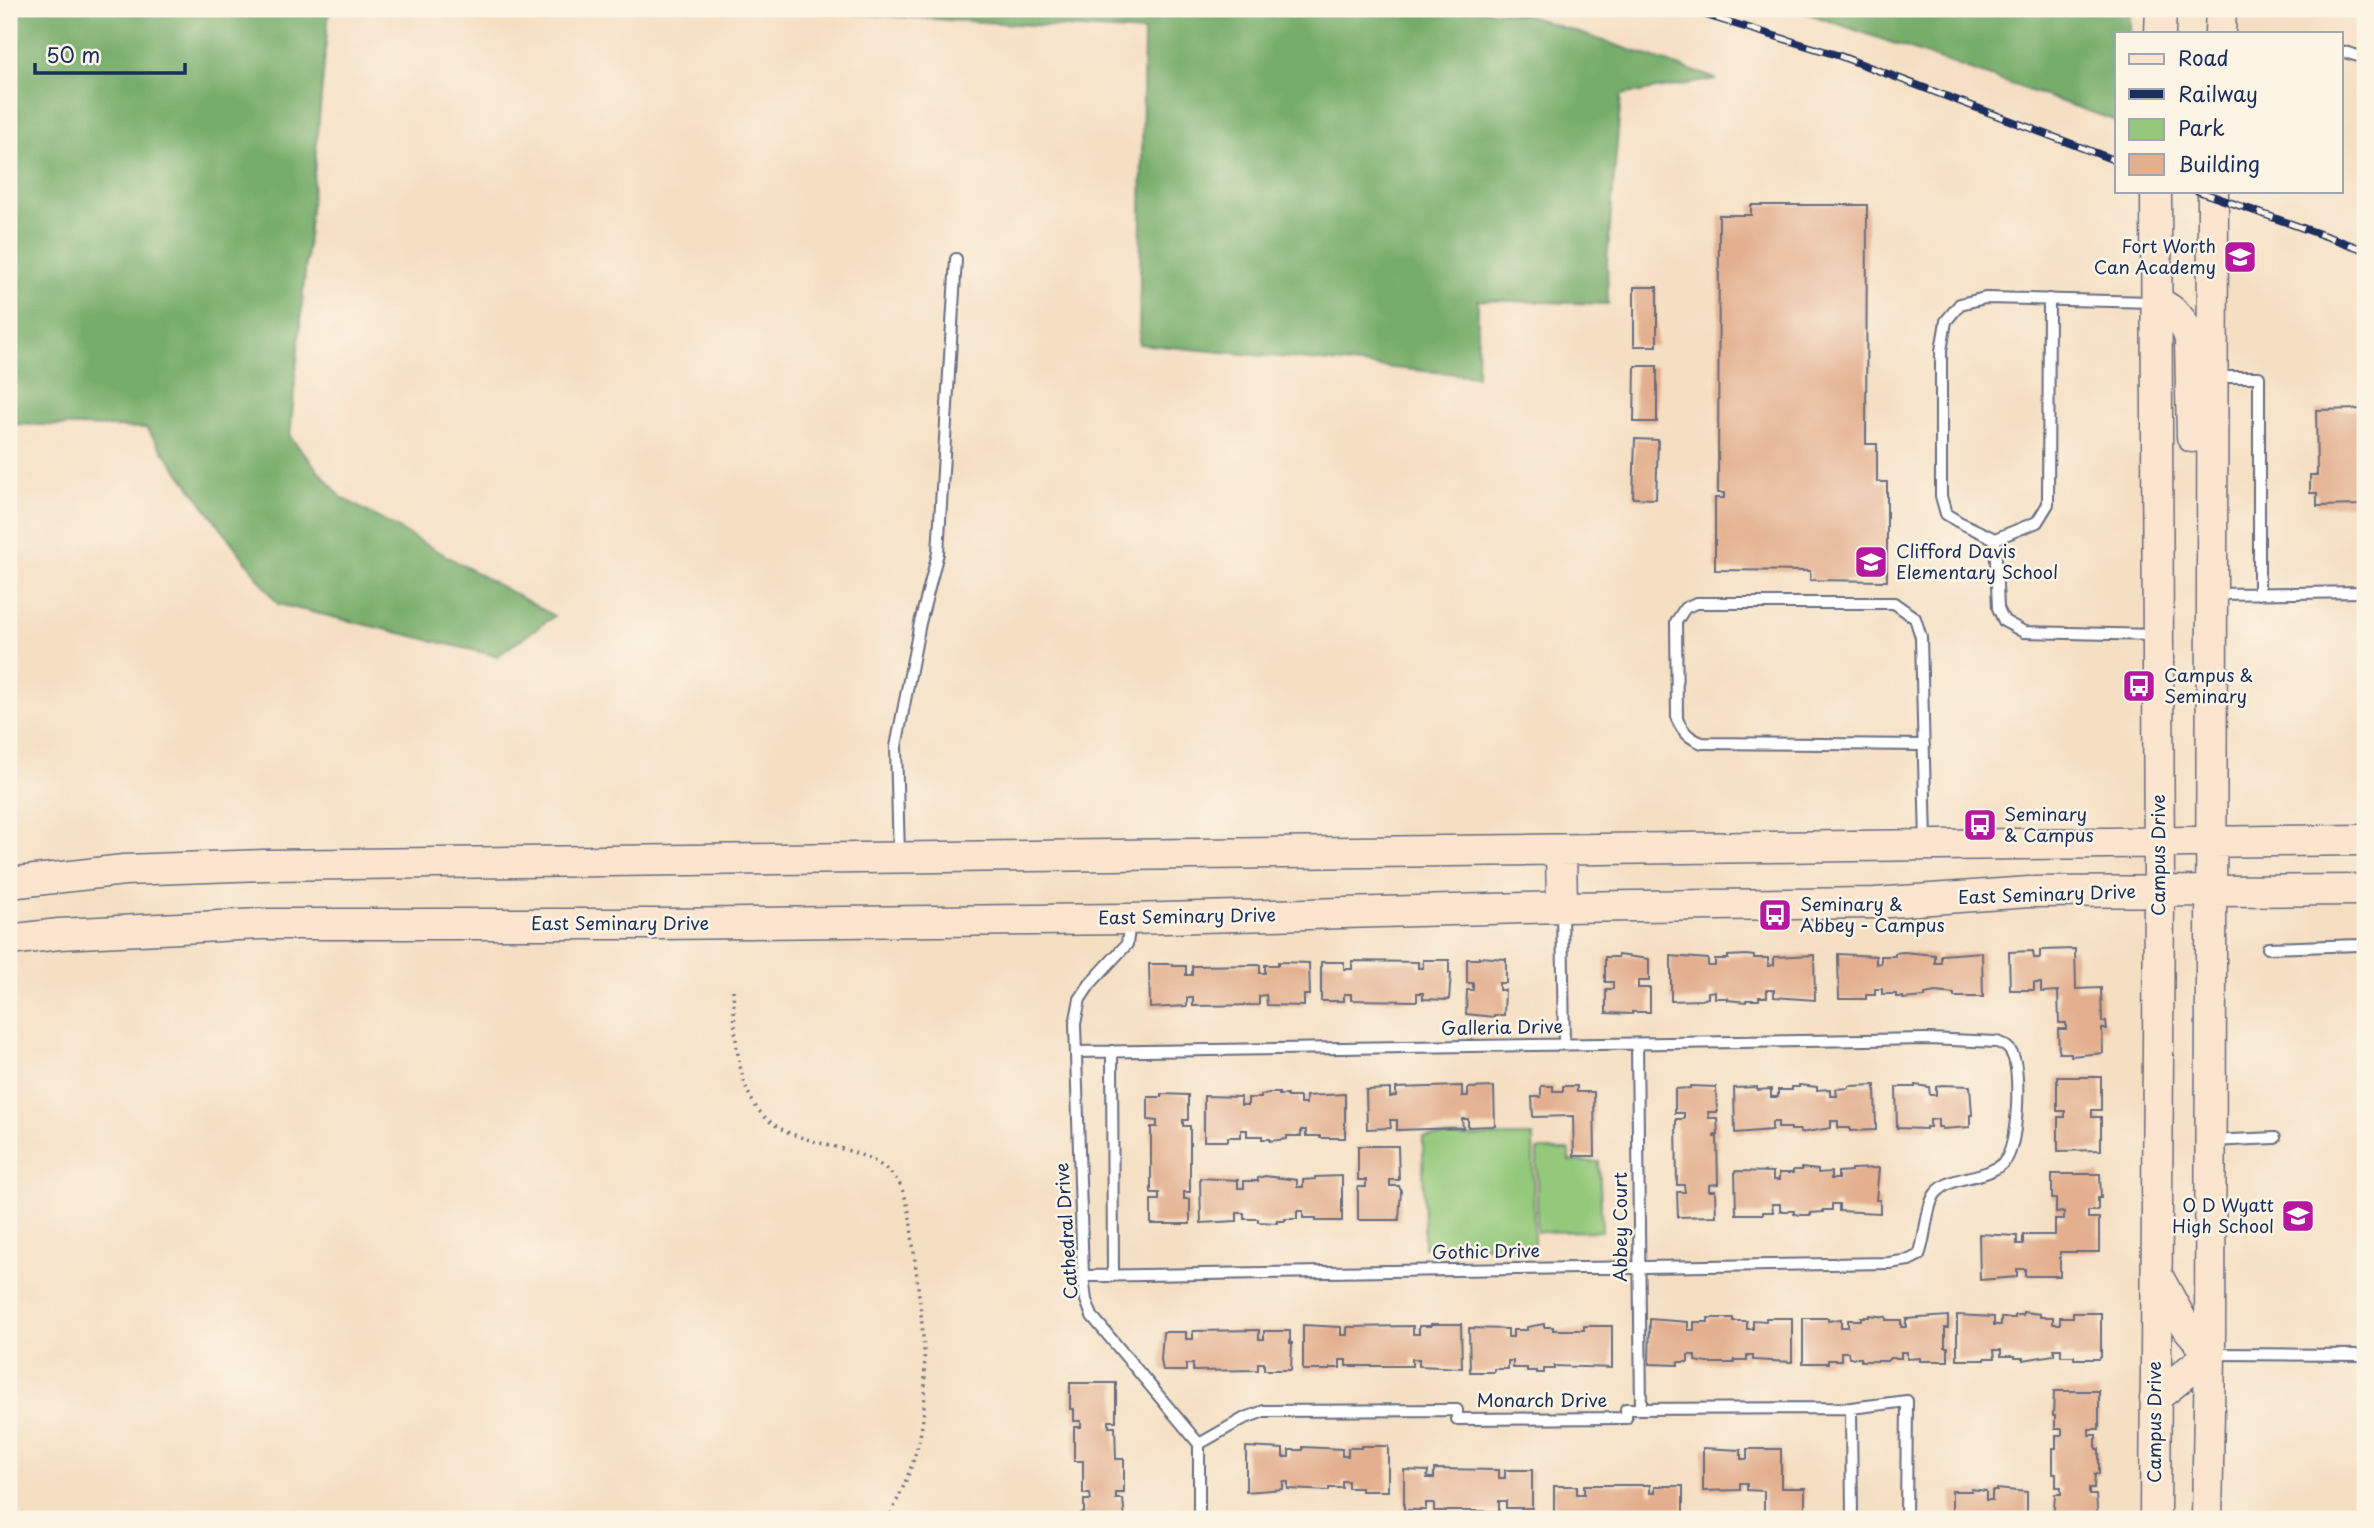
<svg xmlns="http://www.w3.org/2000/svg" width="2374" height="1528" font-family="'Playpen Sans',sans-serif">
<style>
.green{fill:#94c97b;stroke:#587c6c;stroke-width:2}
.forest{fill:#77ad6b;stroke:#496e64;stroke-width:2}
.building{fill:#e3af8e}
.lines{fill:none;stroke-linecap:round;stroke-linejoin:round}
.lane-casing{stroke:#676d81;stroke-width:14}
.secondary-casing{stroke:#676d81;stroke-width:33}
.path{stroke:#676d81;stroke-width:3.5;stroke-dasharray:2 5;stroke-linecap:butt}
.lane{stroke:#fff;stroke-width:10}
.secondary{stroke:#fce5cf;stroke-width:30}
.rail-casing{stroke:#1b2f5e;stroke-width:8}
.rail{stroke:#fcf5e5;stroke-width:5;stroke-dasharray:16;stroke-linecap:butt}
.labels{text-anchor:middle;stroke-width:5;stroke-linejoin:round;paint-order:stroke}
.poi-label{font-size:18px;fill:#1b2f5e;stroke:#fcf5e5;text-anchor:start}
.street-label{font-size:18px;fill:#1b2f5e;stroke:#fcf5e5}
</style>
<rect width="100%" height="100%" fill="#fcf5e5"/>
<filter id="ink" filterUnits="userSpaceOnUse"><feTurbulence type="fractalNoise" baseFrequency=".0143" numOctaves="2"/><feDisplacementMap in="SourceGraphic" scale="14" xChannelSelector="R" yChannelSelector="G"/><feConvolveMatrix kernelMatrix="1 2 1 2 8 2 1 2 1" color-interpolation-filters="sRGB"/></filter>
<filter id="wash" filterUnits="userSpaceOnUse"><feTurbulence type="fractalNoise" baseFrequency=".00686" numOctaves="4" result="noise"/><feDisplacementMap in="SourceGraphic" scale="28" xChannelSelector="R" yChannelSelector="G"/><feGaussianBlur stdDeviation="1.57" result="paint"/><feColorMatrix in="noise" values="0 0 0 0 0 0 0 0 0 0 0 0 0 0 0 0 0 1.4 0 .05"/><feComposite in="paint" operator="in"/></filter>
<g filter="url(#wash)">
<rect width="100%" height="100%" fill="#f5dfc3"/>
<!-- green -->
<path class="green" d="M1533,1136L1534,1245L1424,1247L1423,1137Z
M1537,1150H1569V1161L1599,1162L1602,1231L1537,1232Z"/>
<!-- forest -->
<path class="forest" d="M9,9H329L290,437L341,497L554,616L497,656L278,604L146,428L11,424L9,421Z
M774,9H1477L1526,15L1717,79L1621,95L1607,262L1608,304L1478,300L1477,376L1139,344L1144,32Z
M1795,9H2130V33H2117V121Z"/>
<g id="blocks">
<!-- building -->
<path class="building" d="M1751,205H1867L1866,444H1877V482H1887V581L1810,580V571L1715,570V498H1724V493H1718L1719,215H1751Z
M1634,287H1657V346H1634Z
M1635,366H1657V422H1634Z
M2362,409L2364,505L2317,506V493H2310V475H2317L2316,410Z
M1635,439L1658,440L1656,499L1633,498Z
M2075,949L2076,989L2101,988L2102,1022L2106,1021L2107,1029H2102L2103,1053L2071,1056V1053H2059L2058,1029H2066V1023H2059L2058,991L2041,992V983H2034V990H2010L2009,952L2033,951L2034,958H2040V950Z
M1903,952L1935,955V963H1941V955L1982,952L1983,997H1954V994L1935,992L1925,994V997L1903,999V997H1896V994H1882V989H1875V995H1866V999H1839L1838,954L1876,956V964L1881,963V956H1895V953Z
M1618,955L1649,959V981H1638V988H1650V1012H1632V1014L1606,1013V989H1613V982H1605V957H1618Z
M1746,955L1754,956V958H1768V966L1774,965V957L1814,955L1815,1000L1774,997V990H1767V997H1759V1000H1746V1002L1728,1000V998H1715V991L1708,992V998L1701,1000L1671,1001V956L1708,959V966H1715V959H1728V956Z
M1479,957L1506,959V983H1499V990H1505L1504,1015H1494V1017L1466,1014L1467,990H1473V983H1467V959H1479Z
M1423,960H1449V973H1451L1449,1000L1423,999V993H1417V1001L1351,1000V994H1344V1001H1321V962H1344V969H1352V961L1418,962V968H1423Z
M1278,962L1309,963L1310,995H1304V1006L1267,1005L1266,995L1259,996V1005L1193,1006V998H1187V1006L1150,1008L1149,964H1173V966H1186V975H1192V966L1260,965V973H1265V965H1278Z
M2057,1077H2101V1110H2092V1117H2101V1150L2058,1151V1117H2065V1111H2057Z
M1799,1085L1817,1087V1090L1830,1089V1096H1837L1836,1089L1849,1088V1086L1875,1085L1876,1130L1850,1131V1128H1838V1121H1831V1128L1800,1133V1130H1791V1128H1778V1122H1772V1130L1735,1133L1734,1088L1757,1087V1090L1771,1089V1097H1778V1090H1792V1087H1799Z
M1915,1085L1929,1087L1930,1095H1936V1087L1941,1085L1970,1086L1972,1115H1970V1127L1942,1129V1127H1938V1119L1930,1120V1127H1926V1129L1897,1128L1896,1087H1915Z
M1462,1086V1096H1468V1088L1494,1087L1495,1126L1468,1127V1119H1462L1463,1128L1397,1130V1120H1390L1391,1128L1367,1129L1366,1090L1390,1089V1097L1396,1096V1088Z
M1541,1086H1553V1091H1563V1086H1577V1092H1594L1595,1156H1574L1573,1116L1533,1117L1532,1097H1541Z
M1690,1086L1716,1087L1717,1112H1708L1709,1118H1717L1718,1135H1714V1137H1717L1718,1184L1709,1185V1191H1715L1716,1216L1678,1217L1677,1192H1685L1684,1185H1677L1676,1119H1684V1113H1675V1089L1690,1088Z
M1269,1093H1279V1095H1287V1097H1300V1104H1306V1096L1345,1094V1138H1320V1136H1306V1130H1301V1136H1287V1139L1270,1141V1139H1262V1136H1247V1130H1241V1137H1228V1141H1204V1096L1241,1097V1105H1248V1098H1261V1095Z
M1161,1094L1188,1095V1120H1183V1126H1190V1192H1184V1199H1190V1224H1151V1200H1159V1193H1151V1127H1157V1121L1148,1120V1097H1161Z
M1358,1146H1398L1399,1180H1390V1186H1399L1401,1191L1399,1220H1358V1187H1366V1180H1358Z
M1801,1168L1818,1170V1173L1831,1172V1179H1838V1172L1851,1171V1169L1879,1168L1876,1200H1880V1213L1839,1211V1204H1832V1210H1823V1212L1811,1213V1215H1801L1794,1214V1211H1780V1204H1772L1773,1212H1763V1214H1736L1735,1171L1773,1172V1180H1779V1173H1793V1170H1801Z
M2052,1174H2100L2101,1198H2098V1211H2088V1218H2099V1252H2060V1276H2025V1269H2017V1277L1980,1280L1979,1234L2017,1236V1244H2023V1235H2055V1219H2064V1212L2056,1213V1199H2052Z
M1265,1176L1297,1180V1187H1303V1180L1315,1179V1177L1342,1176V1221H1316V1218H1303V1211H1297V1219H1285V1221H1277V1223L1258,1222V1219H1244V1213H1237V1221L1201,1223L1200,1178L1238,1180V1188H1244V1181H1258V1178Z
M2023,1312L2040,1314V1317H2053V1324H2060V1317H2073V1313H2101V1357L2099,1359H2074V1356H2061V1349H2054V1355L2023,1360V1358H2015V1356H2001V1350H1994L1995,1358H1985V1360H1957V1315L1994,1317V1325H2001V1318H2015V1315H2023Z
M1869,1315L1886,1317V1320H1901V1327H1906V1319L1948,1316V1328H1945V1347H1948V1361H1920V1358L1907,1359V1352H1901V1358H1890L1887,1361H1861V1358H1849L1848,1352H1841V1360H1828V1363H1803V1318H1828V1321L1841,1319V1327H1848V1320H1861V1317H1869Z
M1708,1318H1733V1321H1747V1329H1753V1320L1766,1321V1318H1792V1362L1753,1360V1355H1747V1360H1734V1363H1708L1695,1361V1355H1688V1362H1678V1365L1649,1364L1650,1319L1688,1322V1330H1694V1322H1708Z
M1431,1324H1461L1462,1368L1419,1366V1359H1412V1366H1346V1360H1340V1368H1330V1370H1303V1325L1341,1327V1335H1347V1327L1413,1326V1334H1419V1326H1431Z
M1544,1324V1327H1553V1330H1584V1326H1612V1368L1554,1366V1369H1544V1373H1536V1371H1527V1368H1513V1361H1508V1369H1494V1372H1470L1469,1328L1508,1329V1337H1513V1330H1527V1327Z
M1259,1330V1339H1264V1331H1290V1343H1292L1291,1370H1264V1363H1258V1370L1193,1371V1364H1186V1371H1163L1161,1360L1163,1332H1186V1339H1193V1331Z
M1070,1383H1116V1421H1109V1427H1115L1116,1459H1124V1493H1116V1499H1123L1125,1519H1081V1513H1084V1500H1091L1090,1494H1083V1461H1074V1427H1081V1421H1074V1409H1070Z
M2054,1391H2099V1429H2089V1435H2096V1449H2099V1474H2095L2094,1488H2089V1495H2096L2098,1519H2053L2055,1494H2061V1487H2056V1474H2053V1448H2056V1435H2062V1429H2055V1416H2053Z
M1361,1446H1388V1491H1361V1488H1348V1481H1342V1488H1329V1491L1288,1489V1482H1283V1489L1246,1492V1447L1283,1449V1457H1289V1450H1303V1447L1342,1449V1456H1348V1448H1361Z
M1703,1448L1741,1450V1459H1747V1449H1781V1488H1805V1519H1764V1491L1747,1490V1483H1740V1490L1703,1491Z
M1434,1469L1499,1470V1478H1505V1470H1532V1508H1506V1501H1499V1511H1434V1503H1426V1510H1404V1470L1428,1471L1427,1478H1434Z
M1584,1485H1650V1493H1655V1486H1683V1519H1554V1486H1577V1494H1584Z
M1971,1489L1986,1491V1500H1992V1491H1997V1489L2027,1492V1519H1952V1491H1971Z"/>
</g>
</g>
<g filter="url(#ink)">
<use href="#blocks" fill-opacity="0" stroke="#676d81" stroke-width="2"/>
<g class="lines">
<defs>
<path id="lane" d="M2341,51L2365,58
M2154,302L1985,298L1960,304L1946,321L1941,351V496L1946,514L1959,522L1995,539L1998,608L2004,621L2024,632L2156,635
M2213,377H2259V594
M1995,539L2037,522L2048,504L2049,299
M2214,594L2365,592
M1924,745L1702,743C1689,738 1683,732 1677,719L1676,622L1685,608L1696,603H1894L1915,618L1921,637L1926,843
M899,855L896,747L920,623L938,553L956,259
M1562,908L1564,1045
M1130,922L1127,944L1090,984L1080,999L1075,1024L1083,1276L1086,1300L1092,1316L1199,1444V1519
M2268,948L2359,945L2365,942
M1637,1044L1641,1409
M1112,1051L1113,1276
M1076,1052L1928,1039L1997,1042C2005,1045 2010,1048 2013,1056C2021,1073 2018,1148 2004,1162C1985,1181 1954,1173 1936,1193C1926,1204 1926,1238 1919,1255L1909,1260L1889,1263L1083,1276
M2211,1141L2275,1138
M2213,1354L2365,1355
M1851,1408L1852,1519
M1199,1444L1243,1419L1264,1411L1457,1410V1419L1626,1418V1409L1851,1408L1907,1401L1906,1519"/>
<path id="secondary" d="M2160,33L2161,9
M2220,33L2221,9
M2157,302C2174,310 2184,320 2190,339L2192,437
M1561,851L1562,907
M9,883L124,870L264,865L2365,840
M9,940L59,934L259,924H660L1130,919L1562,907L1875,903L2029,892L2365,890
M2155,1398L2210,1354L2182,1321L2158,1277
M2155,1519L2159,892L2156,191
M2207,1519L2210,1354L2213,191"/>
</defs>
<!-- lane casing -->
<use href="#lane" class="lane-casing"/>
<!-- secondary casing -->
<use href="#secondary" class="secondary-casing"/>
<!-- path -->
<path class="path" d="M733,990C735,1026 735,1070 753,1102C783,1154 861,1135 897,1180C904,1190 907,1204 910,1216C916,1279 930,1356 923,1418C919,1453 904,1488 888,1519"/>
<!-- lane -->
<use href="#lane" class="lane"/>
<!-- secondary -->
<use href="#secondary" class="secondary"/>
<defs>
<path id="rail" d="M1686,9L1840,56L2117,161
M2198,191L2365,250"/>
</defs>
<!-- rail casing -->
<use href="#rail" class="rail-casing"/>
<!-- rail -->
<use href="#rail" class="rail"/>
</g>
</g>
<!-- icons -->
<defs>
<symbol id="school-square" viewBox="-11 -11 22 22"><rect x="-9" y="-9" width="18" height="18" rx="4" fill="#b5179e" stroke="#fcf5e5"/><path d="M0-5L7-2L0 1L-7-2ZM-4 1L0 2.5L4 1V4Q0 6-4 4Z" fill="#fff"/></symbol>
<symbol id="bus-square" viewBox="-11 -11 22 22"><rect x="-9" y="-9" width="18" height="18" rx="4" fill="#b5179e" stroke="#fcf5e5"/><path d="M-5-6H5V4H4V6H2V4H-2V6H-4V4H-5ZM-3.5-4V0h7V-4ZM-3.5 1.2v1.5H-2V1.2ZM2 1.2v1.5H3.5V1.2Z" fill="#fff"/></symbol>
</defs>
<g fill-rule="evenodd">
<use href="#school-square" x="2221" y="238" width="38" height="38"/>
<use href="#school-square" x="1852" y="543" width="38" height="38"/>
<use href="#bus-square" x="2120" y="667" width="38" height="38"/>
<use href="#bus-square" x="1961" y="806" width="38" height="38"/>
<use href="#bus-square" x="1756" y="896" width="38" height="38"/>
<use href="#school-square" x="2279" y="1197" width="38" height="38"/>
</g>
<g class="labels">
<!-- poi labels -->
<g class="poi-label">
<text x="2216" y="253" text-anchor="end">Fort Worth<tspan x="2216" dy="21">Can Academy</tspan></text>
<text x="1896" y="558">Clifford Davis<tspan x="1896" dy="21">Elementary School</tspan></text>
<text x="2164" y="682">Campus &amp;<tspan x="2164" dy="21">Seminary</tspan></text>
<text x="2004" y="821">Seminary<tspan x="2004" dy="21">&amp; Campus</tspan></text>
<text x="1800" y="911">Seminary &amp;<tspan x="1800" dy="21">Abbey - Campus</tspan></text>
<text x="2274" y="1212" text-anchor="end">O D Wyatt<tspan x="2274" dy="21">High School</tspan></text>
</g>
<!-- street labels -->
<g class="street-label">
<text transform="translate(2159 855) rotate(-90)" y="6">Campus Drive</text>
<text transform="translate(2047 895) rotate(-2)" y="6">East Seminary Drive</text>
<text transform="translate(1187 917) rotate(-1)" y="6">East Seminary Drive</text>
<text x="620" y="930">East Seminary Drive</text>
<text transform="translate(1502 1028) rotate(-1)" y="6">Galleria Drive</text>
<text transform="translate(1621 1227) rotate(-90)" y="6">Abbey Court</text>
<text transform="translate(1067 1231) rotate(-94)" y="6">Cathedral Drive</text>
<text transform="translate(1486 1252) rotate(-1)" y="6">Gothic Drive</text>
<text x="1542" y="1407">Monarch Drive</text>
<text transform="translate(2155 1422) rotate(-90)" y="6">Campus Drive</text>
</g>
</g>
<!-- margin -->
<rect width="2374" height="1528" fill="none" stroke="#fcf5e5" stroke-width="35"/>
<!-- legend -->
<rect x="2115" y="32" width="228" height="161" fill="#fcf5e5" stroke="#a2a6af" stroke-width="2"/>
<rect x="2129" y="54" width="35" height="10" fill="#fce5cf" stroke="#a2a6af" stroke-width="2"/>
<text x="2178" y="66" font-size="21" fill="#1b2f5e">Road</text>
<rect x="2129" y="89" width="35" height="10" fill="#1b2f5e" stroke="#a2a6af" stroke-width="2"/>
<text x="2178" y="102" font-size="21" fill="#1b2f5e">Railway</text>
<rect x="2129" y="119" width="35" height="21" fill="#94c97b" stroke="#a2a6af" stroke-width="2"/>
<text x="2178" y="136" font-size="21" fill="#1b2f5e">Park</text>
<rect x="2129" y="154" width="35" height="21" fill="#e3af8e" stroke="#a2a6af" stroke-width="2"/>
<text x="2178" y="172" font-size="21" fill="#1b2f5e">Building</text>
<!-- scale -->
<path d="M35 63v10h150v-10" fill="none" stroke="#1b2f5e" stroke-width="3.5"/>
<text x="46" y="63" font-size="21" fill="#1b2f5e" stroke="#fcf5e5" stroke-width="5" paint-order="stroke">50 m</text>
</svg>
